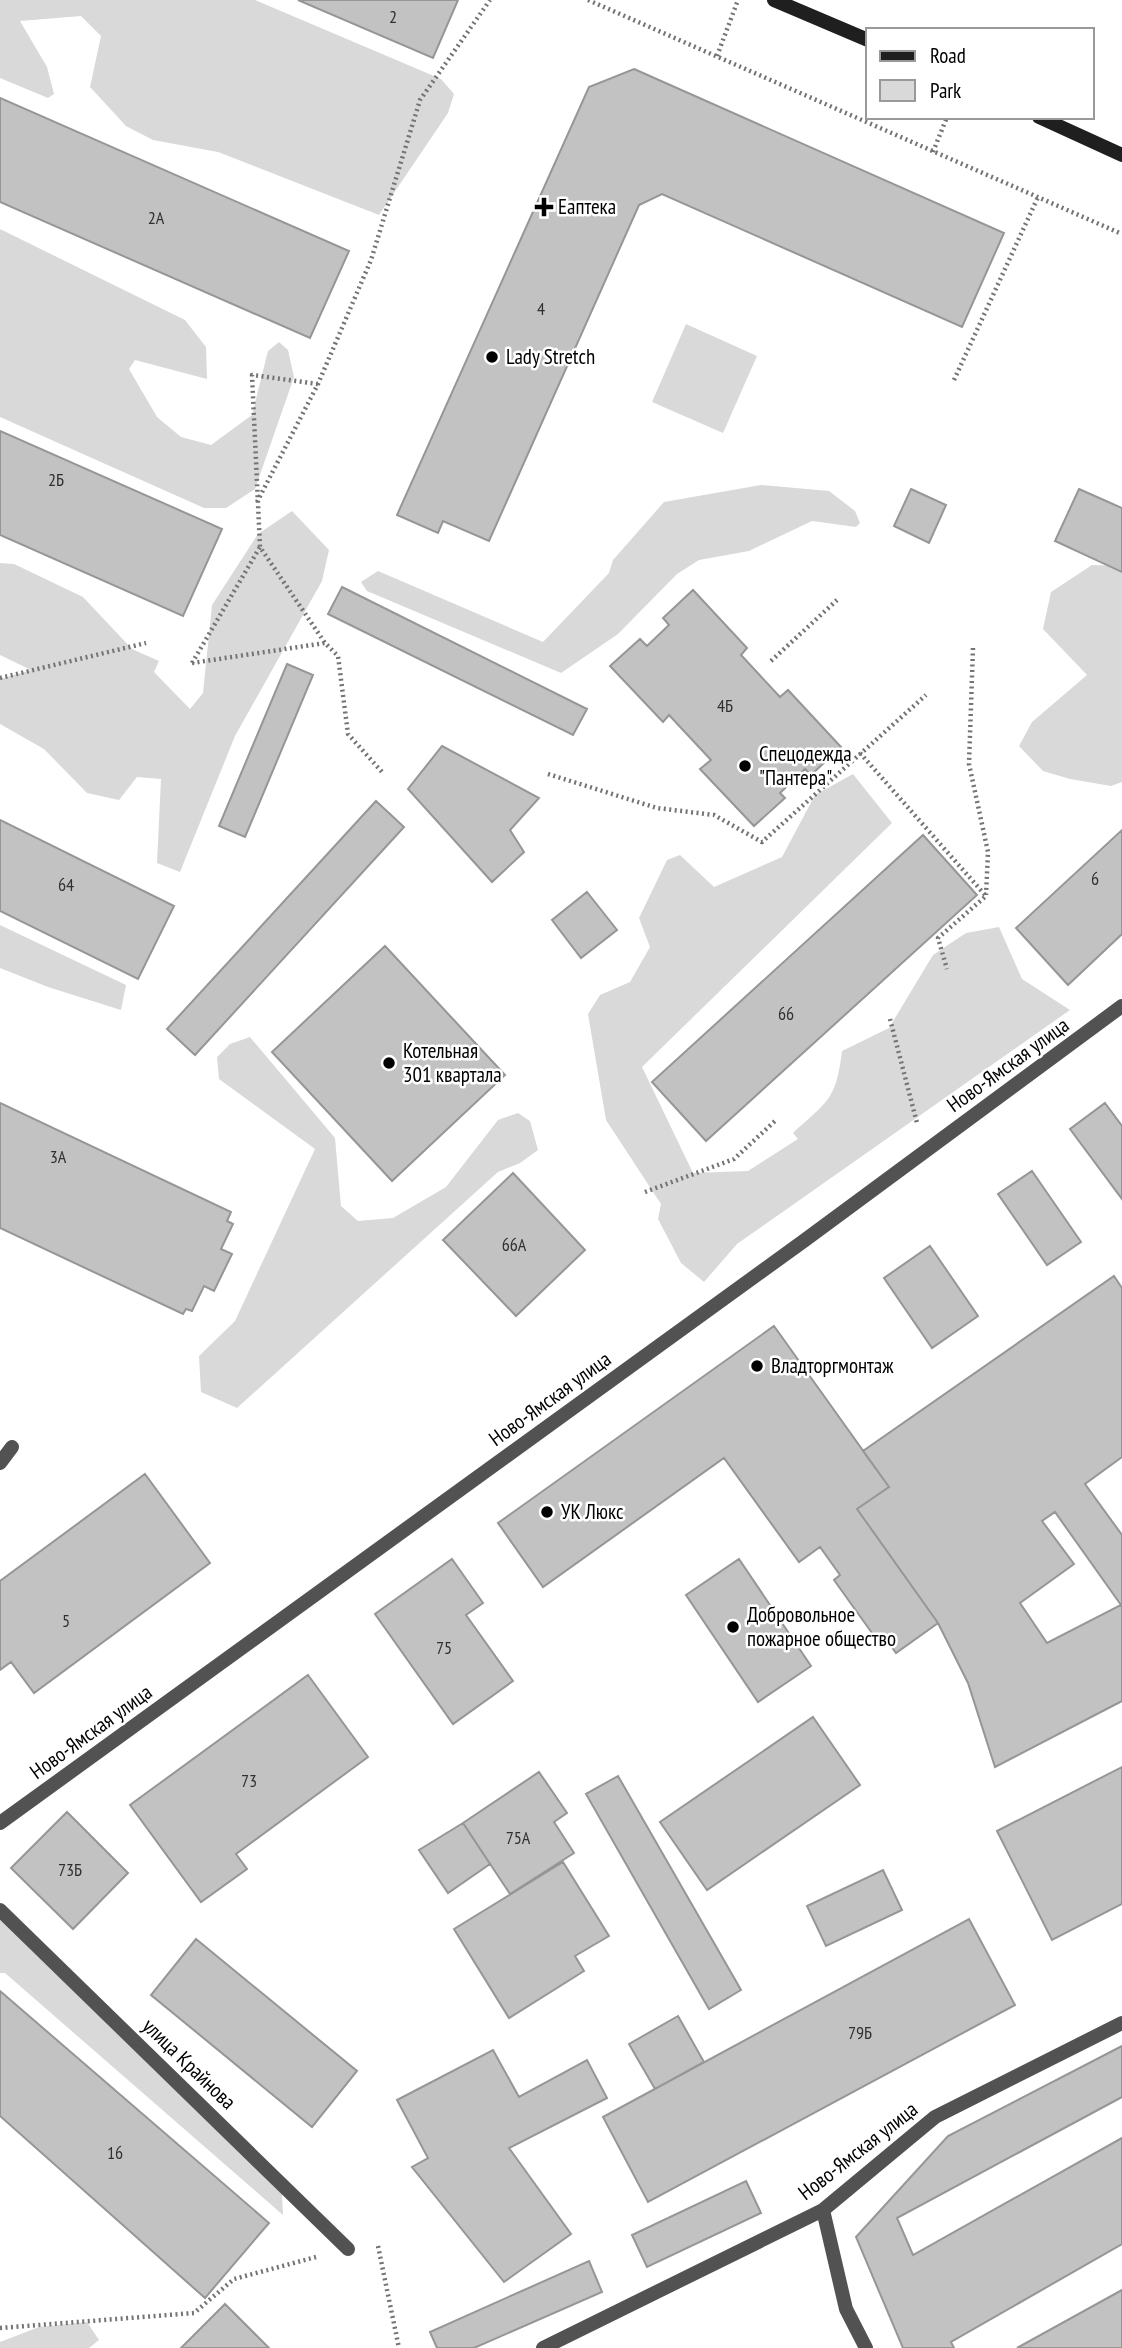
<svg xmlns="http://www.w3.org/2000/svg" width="1122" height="2348" font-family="'PT Sans Narrow',sans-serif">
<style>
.green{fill:#d9d9d9}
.building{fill:#c2c2c2;stroke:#969696;stroke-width:2;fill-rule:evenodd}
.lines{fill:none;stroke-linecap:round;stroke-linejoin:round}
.path{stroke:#747474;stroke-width:4.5;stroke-dasharray:2 3.5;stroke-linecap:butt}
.lane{stroke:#525252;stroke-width:14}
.street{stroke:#525252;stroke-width:14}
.secondary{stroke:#1f1f1f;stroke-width:14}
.poi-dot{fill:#000;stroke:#fff;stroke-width:2.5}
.labels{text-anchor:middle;stroke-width:5;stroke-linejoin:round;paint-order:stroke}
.number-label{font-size:18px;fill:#303030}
.poi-label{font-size:21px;fill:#000;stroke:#fff;text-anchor:start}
.street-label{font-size:21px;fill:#000;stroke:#fff}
</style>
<rect width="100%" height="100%" fill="#fff"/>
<!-- green -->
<path class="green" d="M0,0H255L441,79L454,94L448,113L379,215L218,152L153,140L126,126L90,87L101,36L81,16L20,21L47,67L54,94L48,98L0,78Z
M0,229L185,320L206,347L207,379L135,360L129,369L157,417L181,437L211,445L252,415L268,351L279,342L288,350L294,377L255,489L226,508H204L0,417Z
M686,324L757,356L723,433L652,402Z
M761,485L829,491L855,511L860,523L856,527L812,521L749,551L699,560L677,574L618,634L561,673L367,591L361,582L378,571L543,642L609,573L613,560L664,502Z
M292,511L329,550L322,581L235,736L180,872L157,863L161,779L137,777L119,800L87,793L44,749L0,724V679L31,670L0,655V563L14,564L83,597L132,649L159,661L154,672L190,709L203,693L212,605L258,534Z
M1092,565L1122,566V782L1111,786L1070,779L1043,771L1019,746L1032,722L1087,675L1043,629L1051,592Z
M853,774L892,823L642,1067L693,1173L748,1171L798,1139L793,1133C828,1101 836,1100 842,1051L889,1028L933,955L966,933L999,927L1022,979L1070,1010L737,1244L704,1282L681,1263L658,1219L661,1204L606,1120L588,1014L600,995L630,982L650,947L639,918L667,860L680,855L714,887L782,857L815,795Z
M0,925L126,985L121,1010L48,987L0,968Z
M250,1037L335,1138L341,1206L358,1221L393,1218L446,1187L498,1120L518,1113L530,1121L538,1150L520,1163L498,1172L237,1408L201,1392L199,1356L235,1321L315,1149L219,1079L217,1057L230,1044Z
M0,1912L282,2194L283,2215L5,1973H0Z
M87,2322L99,2340L89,2348H0V2342L39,2327Z"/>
<!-- building -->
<path class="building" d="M298,0H458L433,58Z
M634,69L1004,233L962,327L662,194L639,205L489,541L443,521L438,533L397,515L589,87Z
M0,98L349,251L310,338L0,202Z
M0,431L222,529L183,616L0,535Z
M911,489L946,505L929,543L894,526Z
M1079,489L1122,508V572L1055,541Z
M342,587L587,709L573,735L328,614Z
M693,590L747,648L741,655L780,697L788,690L841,747L811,775L805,769L780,793L785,798L754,826L700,769L711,760L669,715L663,722L610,666L640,639L647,646L669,625L663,618Z
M287,664L313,675L245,837L219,826Z
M442,746L539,798L510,830L524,852L492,882L408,789Z
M376,801L404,827L195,1055L167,1029Z
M0,820L174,906L138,979L0,911Z
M1122,830V934L1068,985L1016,928Z
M923,835L977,895L706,1141L652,1082Z
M587,892L617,930L581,958L552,920Z
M385,946L505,1075L392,1181L272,1052Z
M0,1103L231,1212L227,1221L233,1224L221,1249L232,1254L214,1291L204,1286L192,1311L186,1309L183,1314L0,1228Z
M1105,1103L1122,1126V1199L1070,1129Z
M1032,1171L1081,1242L1047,1265L998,1194Z
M513,1173L585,1250L516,1316L443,1240Z
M930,1246L978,1316L932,1348L884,1278Z
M1114,1276L1122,1288V1457L1085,1484L1122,1535V1701L995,1767L968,1683L938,1623L857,1509L889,1487L863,1451ZM1055,1512L1121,1605L1047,1643L1020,1603L1074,1564L1042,1521Z
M774,1326L889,1487L857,1509L938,1623L896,1653L884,1636L877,1640L834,1580L840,1575L820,1547L799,1562L724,1458L543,1587L498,1523Z
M145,1474L210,1563L34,1693L11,1662L0,1670V1581Z
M452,1559L483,1603L466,1615L513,1681L453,1724L375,1614Z
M739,1559L811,1666L758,1702L686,1595Z
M308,1675L368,1757L236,1854L247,1869L201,1902L130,1805Z
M813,1717L860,1785L707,1890L660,1822Z
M1122,1767V1904L1052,1940L997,1831Z
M539,1772L567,1813L554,1822L574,1853L510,1894L463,1823Z
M618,1776L741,1990L709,2009L586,1794Z
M67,1812L128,1873L73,1929L11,1868Z
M463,1823L490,1864L448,1893L419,1850Z
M563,1862L609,1936L575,1956L584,1971L509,2018L454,1929Z
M883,1870L902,1910L826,1946L807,1906Z
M969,1919L1015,2005L648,2202L603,2117Z
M196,1939L357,2071L312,2127L151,1995Z
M0,1991L269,2223L205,2298L0,2116Z
M678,2016L704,2062L655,2089L629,2044Z
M1122,2046V2097L897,2218L913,2255L1122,2138V2244L951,2342L954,2348H903L856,2237L948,2136Z
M493,2050L519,2097L587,2060L607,2098L509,2148L571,2234L504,2282L412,2167L428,2158L397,2100Z
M746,2181L761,2213L647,2267L632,2235Z
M589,2261L602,2292L474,2348H437L430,2332Z
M1122,2290V2348H1017Z
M225,2304L269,2348H181Z"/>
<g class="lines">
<!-- path -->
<path class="path" d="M588,0L1122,234
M717,56L738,0
M933,152L947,117
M954,380L1038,197
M318,384L252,375L260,547L325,643L338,656L348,734L382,772
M257,502L318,384L371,260L420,100L490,0
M973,648L969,764L988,852L986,895
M771,661L837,600
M192,663L325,643
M192,663L260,547
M0,678L146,643
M860,753L986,896L938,938L947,969
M548,774L657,808L714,815L762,842L926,695
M890,1019L917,1123
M645,1192L734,1159L776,1120
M378,2246L399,2348
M0,2328L194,2313L234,2279L316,2257"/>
<!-- lane -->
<path class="lane" d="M0,1463L12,1447"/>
<!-- street -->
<path class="street" d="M0,1823L805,1240L1122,1006
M0,1910L348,2249
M823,2210L846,2309L866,2348
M543,2348L823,2210L935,2117L1122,2023"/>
<!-- secondary -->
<path class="secondary" d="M774,0L868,40
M1039,117L1122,155"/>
</g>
<!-- markers -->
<g class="poi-dot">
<path d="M540.5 196.5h7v7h7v7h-7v7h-7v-7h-7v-7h7z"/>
<circle cx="492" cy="357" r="7"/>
<circle cx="745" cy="766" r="7"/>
<circle cx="389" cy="1063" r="7"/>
<circle cx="757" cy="1366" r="7"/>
<circle cx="547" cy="1512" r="7"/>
<circle cx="733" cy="1627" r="7"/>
</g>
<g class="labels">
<!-- number labels -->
<g class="number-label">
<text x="393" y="23">2</text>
<text x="156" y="224">2А</text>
<text x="541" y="315">4</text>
<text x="56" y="486">2Б</text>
<text x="725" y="712">4Б</text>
<text x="1095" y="885">6</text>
<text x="66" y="891">64</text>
<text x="786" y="1020">66</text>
<text x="58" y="1163">3А</text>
<text x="514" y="1251">66А</text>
<text x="66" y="1627">5</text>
<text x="444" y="1654">75</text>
<text x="249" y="1787">73</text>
<text x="518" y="1844">75А</text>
<text x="70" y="1876">73Б</text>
<text x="860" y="2039">79Б</text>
<text x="115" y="2159">16</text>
</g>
<!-- poi labels -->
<g class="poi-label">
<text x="558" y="214">Еаптека</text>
<text x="506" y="364">Lady Stretch</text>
<text x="759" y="761">Спецодежда<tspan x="759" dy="24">"Пантера"</tspan></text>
<text x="403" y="1058">Котельная<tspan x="403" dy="24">301 квартала</tspan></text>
<text x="771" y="1373">Владторгмонтаж</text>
<text x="561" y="1519">УК Люкс</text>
<text x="747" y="1622">Добровольное<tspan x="747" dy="24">пожарное общество</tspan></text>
</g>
<!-- street labels -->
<g class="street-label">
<text transform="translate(1008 1065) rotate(-36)" y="7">Ново-Ямская улица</text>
<text transform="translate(550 1399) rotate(-36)" y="7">Ново-Ямская улица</text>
<text transform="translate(91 1732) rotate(-36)" y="7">Ново-Ямская улица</text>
<text transform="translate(189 2064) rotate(44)" y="7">улица Крайнова</text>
<text transform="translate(858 2151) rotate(-38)" y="7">Ново-Ямская улица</text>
</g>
</g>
<!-- legend -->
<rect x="866" y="28" width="228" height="91" fill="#ffffff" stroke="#999999" stroke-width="2"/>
<rect x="880" y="51" width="35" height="10" fill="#1f1f1f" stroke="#999999" stroke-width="2"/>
<text x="930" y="63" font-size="21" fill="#000000">Road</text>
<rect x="880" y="80" width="35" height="21" fill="#d9d9d9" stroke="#999999" stroke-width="2"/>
<text x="930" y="98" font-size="21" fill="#000000">Park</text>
</svg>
